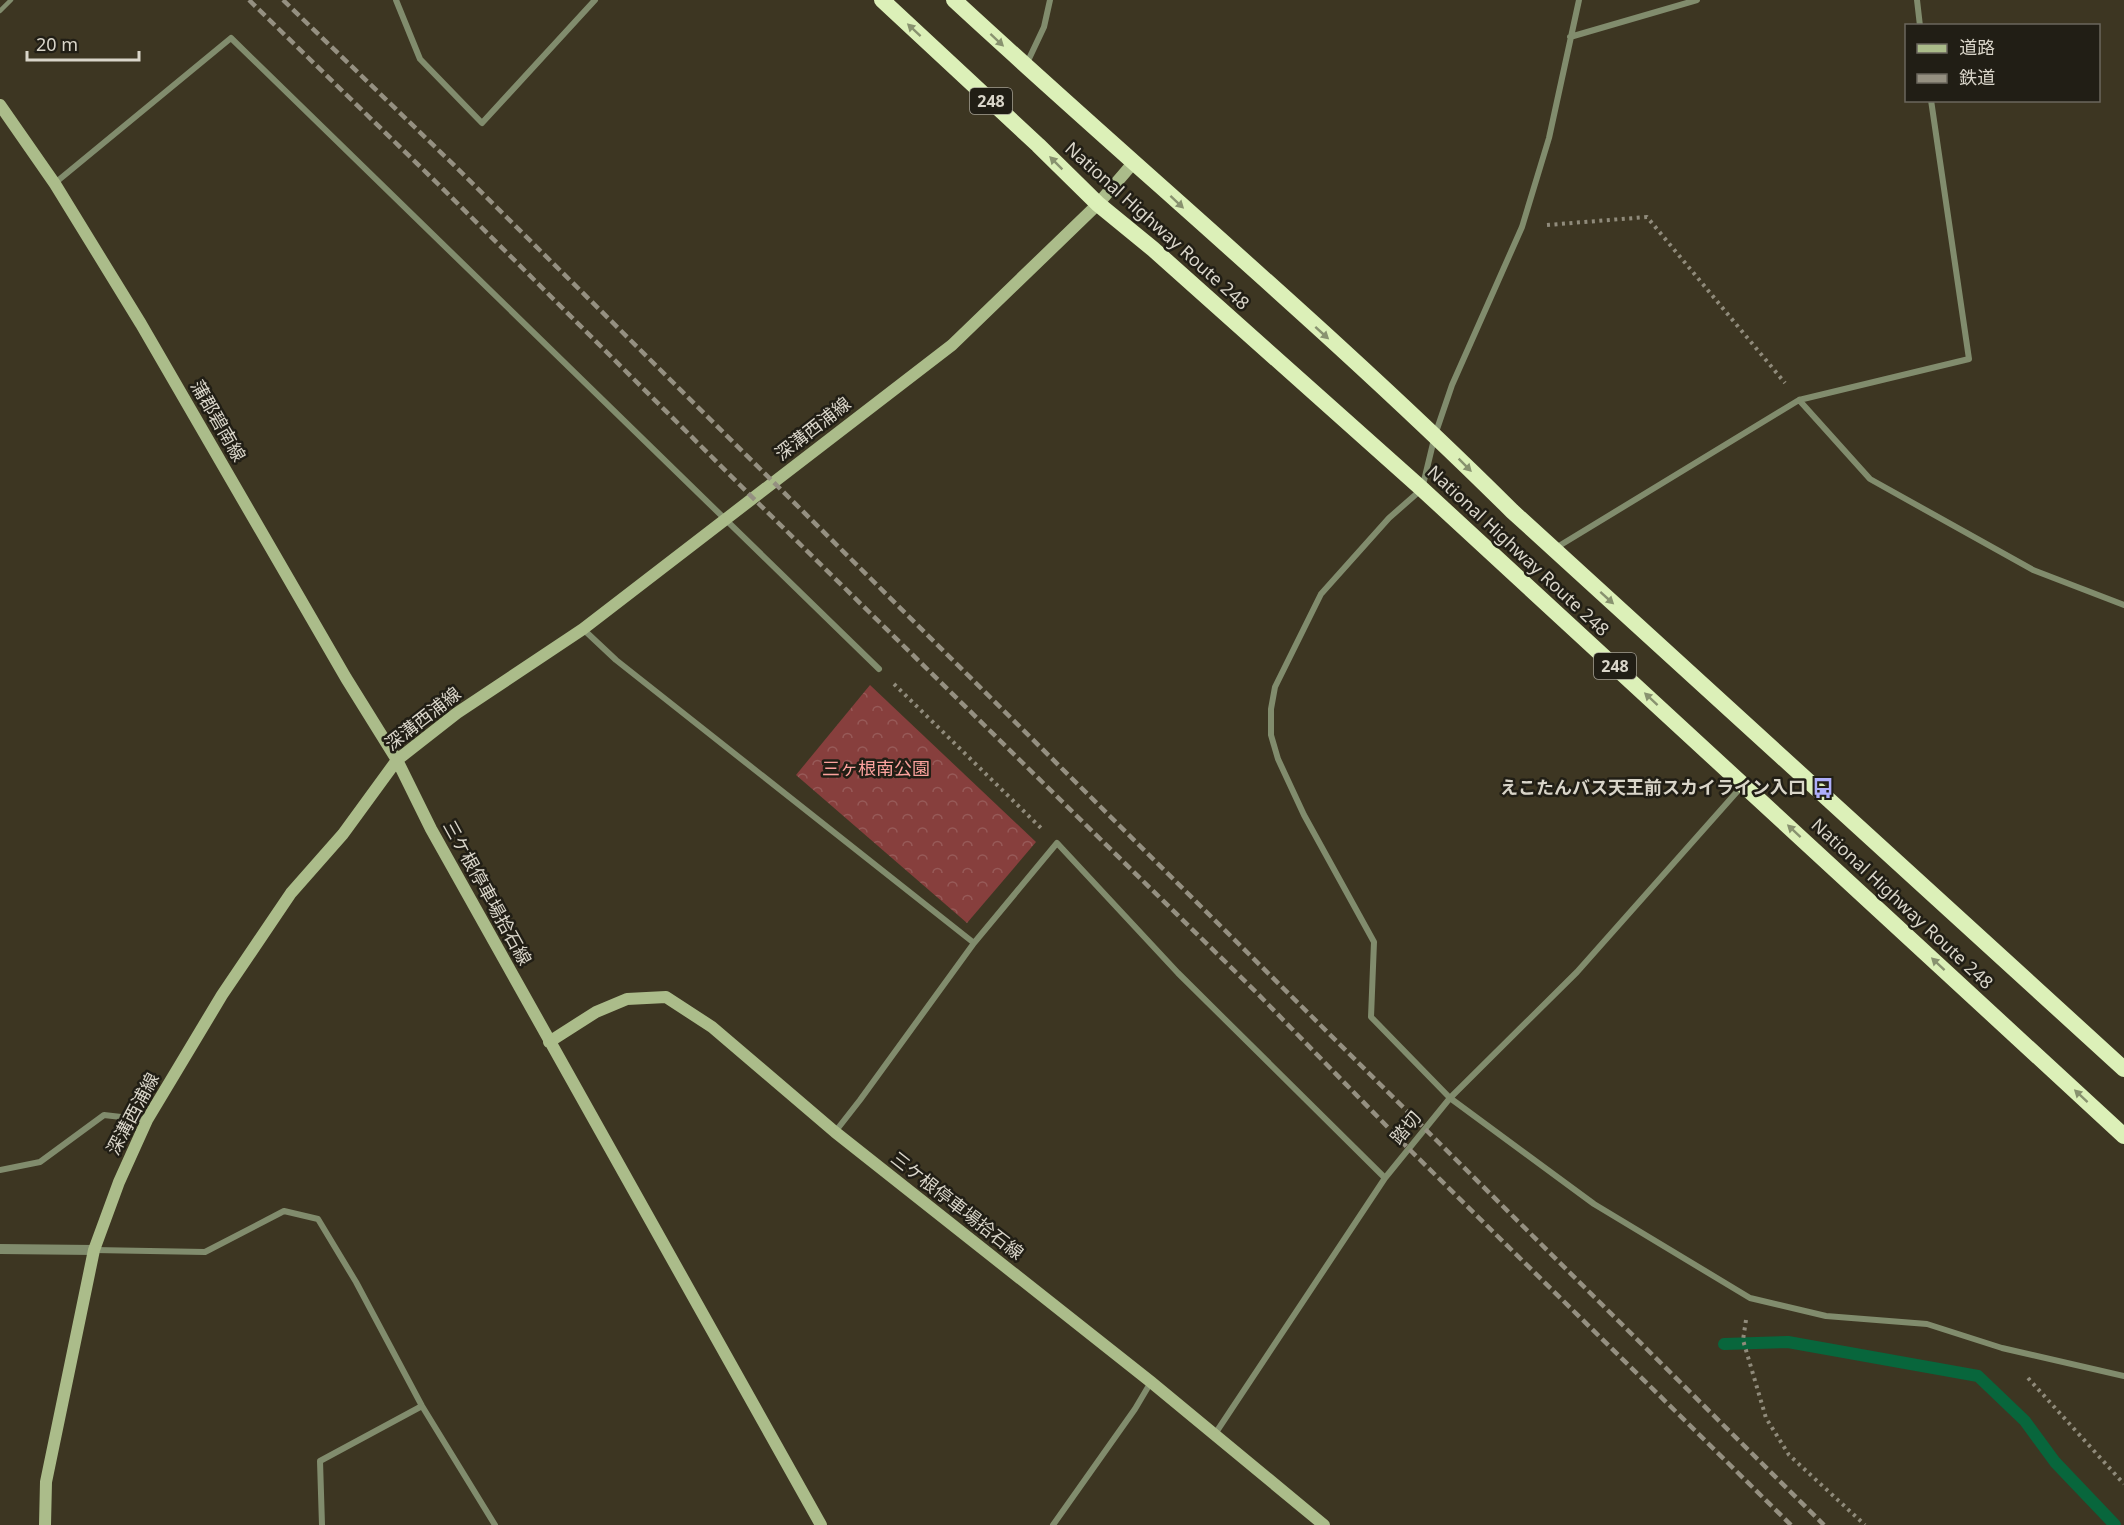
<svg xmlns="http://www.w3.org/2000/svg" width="2124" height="1525" font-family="'Noto Sans','Noto Sans JP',sans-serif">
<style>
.forest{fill:url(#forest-crowns)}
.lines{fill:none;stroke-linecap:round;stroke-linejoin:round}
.stream{stroke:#08663c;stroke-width:12}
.path{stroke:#908b7b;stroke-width:4;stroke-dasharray:3 4.5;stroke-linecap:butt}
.service{stroke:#818c6d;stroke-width:4.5}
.minor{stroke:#818c6d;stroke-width:6}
.tertiary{stroke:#818c6d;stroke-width:10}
.secondary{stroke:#abbc8a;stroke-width:12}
.trunk{stroke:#dcf0b8;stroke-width:16}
.rail{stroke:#959081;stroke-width:4.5;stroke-dasharray:9 4.5;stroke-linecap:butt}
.oneway{fill:#88926f}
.labels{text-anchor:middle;stroke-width:5;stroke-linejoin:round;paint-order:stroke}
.shield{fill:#211e15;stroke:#a29e93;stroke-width:1.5}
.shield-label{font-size:16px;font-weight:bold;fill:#d9d5c9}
.street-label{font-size:18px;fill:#d9d5c9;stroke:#211e15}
.park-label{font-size:18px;fill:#fca29d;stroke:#211e15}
.poi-label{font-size:18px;font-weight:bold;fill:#d9d5c9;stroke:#211e15;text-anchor:end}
</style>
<defs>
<pattern id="forest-crowns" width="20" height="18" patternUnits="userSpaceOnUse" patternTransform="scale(1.5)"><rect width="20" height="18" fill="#873f3d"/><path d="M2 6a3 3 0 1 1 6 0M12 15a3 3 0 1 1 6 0" fill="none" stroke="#975a58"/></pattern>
</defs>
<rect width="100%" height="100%" fill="#3d3622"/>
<!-- forest -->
<path class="forest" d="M870,685L1036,842L967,923L796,775Z"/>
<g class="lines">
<!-- stream -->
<path class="stream" d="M1724,1344L1788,1342L1978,1376L2025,1421L2055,1462L2115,1525"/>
<!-- path -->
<path class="path" d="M1547,225L1647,217L1785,383
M894,684L1041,828
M1746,1320L1743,1340L1766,1418L1789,1455L1865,1525
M2028,1378L2124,1484"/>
<!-- service -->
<path class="service" d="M0,11L11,0"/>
<!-- minor -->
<path class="minor" d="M396,0L420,59L482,123L595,0
M1579,0L1549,138L1522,227L1452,385L1435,435L1422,489L1389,518L1321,594L1275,687L1271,709V735L1278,759L1304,815L1374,942L1371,1017L1450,1098L1594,1204L1750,1298L1826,1316L1927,1324L2002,1348L2124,1376
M1917,0L1920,26
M1570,37L1697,0
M1027,63L1044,27L1050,0
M55,183L231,38L879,669
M1799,400L1870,479L2033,570L2124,605
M1554,549L1799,400L1969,359L1931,100
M583,629L616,660L974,943
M835,1132L860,1100L974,943L1057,843L1178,973L1385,1178
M0,1170L40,1162L104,1115L147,1120
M94,1250L205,1252L284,1211L318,1219L356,1282L422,1406L495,1525
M1215,1434L1385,1178L1450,1098L1577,972L1743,785
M322,1525L320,1461L422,1406
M1053,1525L1135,1409L1151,1382"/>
<!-- tertiary -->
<path class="tertiary" d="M0,1249L94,1250"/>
<!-- secondary -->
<path class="secondary" d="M0,105L55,184L141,324L346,678L397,760L431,829L821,1525
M549,1042L596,1012L627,999L666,997L712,1027L835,1132L1151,1382L1324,1525
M45,1525L46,1482L94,1250L119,1182L147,1120L222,995L291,893L343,834L397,760L457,713L583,629L952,345L1098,204L1134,162"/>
<!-- trunk -->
<path class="trunk" d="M882,0L1038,145L1098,204L1153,249L1422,489L2124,1136
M954,0C1139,171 1333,333 1512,511L2124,1069"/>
<!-- rail -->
<path class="rail" d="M249,0L438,184L753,498L1256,992L1408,1148L1791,1525
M283,0L457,168L1824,1525"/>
</g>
<!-- one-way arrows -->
<defs><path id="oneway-solid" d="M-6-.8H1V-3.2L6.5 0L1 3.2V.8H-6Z" transform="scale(1.5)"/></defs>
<g class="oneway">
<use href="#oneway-solid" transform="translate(914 30) rotate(-137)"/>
<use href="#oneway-solid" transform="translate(997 40) rotate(43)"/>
<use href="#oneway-solid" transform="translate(1056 163) rotate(-135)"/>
<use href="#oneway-solid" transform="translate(1177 202) rotate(43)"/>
<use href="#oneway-solid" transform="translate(1322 333) rotate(42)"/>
<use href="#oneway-solid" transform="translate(1465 465) rotate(45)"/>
<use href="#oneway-solid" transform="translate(1607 598) rotate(42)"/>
<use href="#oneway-solid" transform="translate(1651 699) rotate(-137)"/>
<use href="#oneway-solid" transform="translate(1794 831) rotate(-137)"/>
<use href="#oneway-solid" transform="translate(1938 964) rotate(-137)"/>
<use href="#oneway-solid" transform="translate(2081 1096) rotate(-137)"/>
</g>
<!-- icons -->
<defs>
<symbol id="bus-bare" viewBox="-9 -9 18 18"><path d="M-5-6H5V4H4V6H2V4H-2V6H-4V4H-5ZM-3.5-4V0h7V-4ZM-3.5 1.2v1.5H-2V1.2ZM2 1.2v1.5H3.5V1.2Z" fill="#aeaefa" stroke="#211e15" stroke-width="2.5" paint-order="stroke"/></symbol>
</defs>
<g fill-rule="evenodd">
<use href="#bus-bare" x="1808" y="773" width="30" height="30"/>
</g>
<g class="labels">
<!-- shield labels -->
<g class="shield">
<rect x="970" y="88" width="42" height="26" rx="4.5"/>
<rect x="1594" y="653" width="42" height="26" rx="4.5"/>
</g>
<g class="shield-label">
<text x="991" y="107">248</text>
<text x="1615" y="672">248</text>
</g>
<!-- street labels -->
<g class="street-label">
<text transform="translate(1157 226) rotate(42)" y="6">National Highway Route 248</text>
<text transform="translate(218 421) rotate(60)" y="6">蒲郡碧南線</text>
<text transform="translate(813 429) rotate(-38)" y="6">深溝西浦線</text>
<text transform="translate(1518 551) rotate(43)" y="6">National Highway Route 248</text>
<text transform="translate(423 719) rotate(-38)" y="6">深溝西浦線</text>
<text transform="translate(487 893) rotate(61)" y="6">三ケ根停車場拾石線</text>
<text transform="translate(1902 904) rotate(43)" y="6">National Highway Route 248</text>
<text transform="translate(133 1114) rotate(-62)" y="6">深溝西浦線</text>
<text transform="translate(1406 1128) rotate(-50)" y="6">踏切</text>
<text transform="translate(957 1206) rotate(38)" y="6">三ケ根停車場拾石線</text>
</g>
<!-- park labels -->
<g class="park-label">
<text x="876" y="775">三ヶ根南公園</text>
</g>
<!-- poi labels -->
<g class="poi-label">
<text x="1806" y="794">えこたんバス天王前スカイライン入口</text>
</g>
</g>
<!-- legend -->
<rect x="1905" y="24" width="195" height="78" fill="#211e15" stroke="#6b675d" stroke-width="1.5"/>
<rect x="1917" y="44" width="30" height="9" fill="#abbc8a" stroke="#6b675d" stroke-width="1.5"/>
<text x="1959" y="54" font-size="18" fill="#d9d5c9">道路</text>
<rect x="1917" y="74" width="30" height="9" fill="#959081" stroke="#6b675d" stroke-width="1.5"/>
<text x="1959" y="84" font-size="18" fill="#d9d5c9">鉄道</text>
<!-- scale -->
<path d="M27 51v9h112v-9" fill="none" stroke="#d9d5c9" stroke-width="3"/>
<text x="36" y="51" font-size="18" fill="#d9d5c9" stroke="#211e15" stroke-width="4.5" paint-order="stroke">20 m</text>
</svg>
